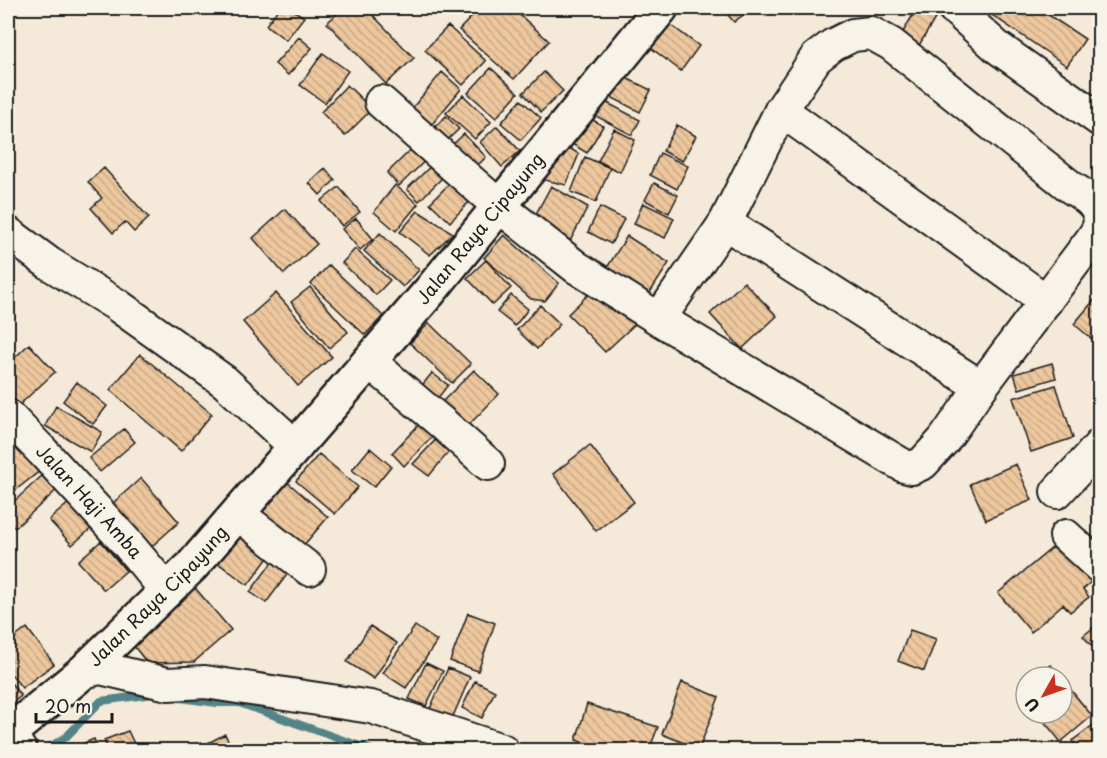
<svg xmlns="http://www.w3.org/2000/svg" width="1107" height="758" font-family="'Playpen Sans',sans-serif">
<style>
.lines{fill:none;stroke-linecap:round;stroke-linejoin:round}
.stream{stroke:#538488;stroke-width:8}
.building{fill:url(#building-back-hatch);stroke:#1c1c1c;stroke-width:1.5}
.minor-casing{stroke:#1c1c1c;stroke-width:36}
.major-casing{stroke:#1c1c1c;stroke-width:38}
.minor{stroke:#f7f3e8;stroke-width:32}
.major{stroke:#f7f3e8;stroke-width:33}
.labels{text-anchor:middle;stroke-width:6;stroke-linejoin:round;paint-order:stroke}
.street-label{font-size:18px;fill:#1c1c1c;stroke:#f7f3e8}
</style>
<defs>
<pattern id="building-back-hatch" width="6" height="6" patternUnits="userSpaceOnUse" patternTransform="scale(1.5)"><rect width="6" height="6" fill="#edc79d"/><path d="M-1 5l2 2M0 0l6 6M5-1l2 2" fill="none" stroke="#cbaa87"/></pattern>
</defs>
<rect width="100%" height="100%" fill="#f5ead9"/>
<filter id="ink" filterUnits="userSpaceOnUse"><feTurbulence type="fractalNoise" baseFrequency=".0167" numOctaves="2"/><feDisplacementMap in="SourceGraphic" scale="12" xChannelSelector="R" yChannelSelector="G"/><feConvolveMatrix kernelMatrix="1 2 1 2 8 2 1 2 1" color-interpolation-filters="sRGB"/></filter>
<g filter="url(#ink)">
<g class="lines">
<!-- stream -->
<path class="stream" d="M180,698L217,703H239L371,750
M45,750L66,737L101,701L154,694"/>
</g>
<!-- building -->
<path class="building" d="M279,8H290L304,17L286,40L266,25Z
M343,8H366L414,58L386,84L327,23Z
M480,8H512L549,41L514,79L459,30Z
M722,8H752L734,22Z
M917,8H920L936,17L918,47L900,37Z
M997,8H1038L1085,39L1067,66L992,15Z
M664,20L699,46L681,71L646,44Z
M448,26L486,61L463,85L425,50Z
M299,37L312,48L288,75L275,64Z
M323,53L348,71L325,103L300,85Z
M491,68L518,93L496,118L468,93Z
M442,72L461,89L424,134L404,118Z
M544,72L563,91L541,112L523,93Z
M616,73L651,90L640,112L605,94Z
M347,85L372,109L345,136L321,112Z
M463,95L491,122L475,139L446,113Z
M521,100L541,118L521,140L501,123Z
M602,100L640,120L632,135L594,115Z
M578,111L603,126L587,153L562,138Z
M446,116L459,129L440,147L428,134Z
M677,125L696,136L682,161L663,151Z
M497,126L520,151L502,167L480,142Z
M614,129L635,140L620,172L598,161Z
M464,134L486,157L468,175L445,152Z
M421,140L433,153L399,186L387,173Z
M558,141L579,154L566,185L536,178Z
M660,153L688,166L677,189L650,175Z
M585,157L610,168L596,202L571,192Z
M438,159L449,171L419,201L407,189Z
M104,168L149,218L134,232L125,222L113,233L91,208L102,198L88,182Z
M325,168L335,180L320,195L309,183Z
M455,178L474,197L450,222L430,203Z
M654,183L678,195L669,213L645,200Z
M395,185L418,204L396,231L374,212Z
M551,186L588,207L568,245L530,225Z
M339,187L360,212L342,226L321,201Z
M643,203L674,218L665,238L634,224Z
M600,207L624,219L611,244L588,232Z
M285,209L317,244L284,274L253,238Z
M418,211L453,233L430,255L400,232Z
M356,218L373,239L360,250L342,229Z
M380,233L419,270L403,287L364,251Z
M504,235L559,283L545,301L531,299L484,258Z
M627,236L669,263L644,302L603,274Z
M355,249L390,280L376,295L342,263Z
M486,260L511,288L493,305L467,278Z
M329,265L383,316L365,335L311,284Z
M744,282L777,316L742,349L710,314Z
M597,286L635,324L605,352L568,314Z
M310,287L348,332L329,348L291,302Z
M276,293L332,357L298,386L243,322Z
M1100,293V346L1074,324Z
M511,295L528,309L515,326L497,312Z
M540,305L560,324L537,349L517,330Z
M429,323L471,364L452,383L410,343Z
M29,344L55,372L17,407L8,396V364Z
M140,354L212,414L181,451L110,390Z
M1052,363L1056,378L1019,389L1014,374Z
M474,370L499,394L462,432L437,407Z
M432,373L448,385L431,407L415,394Z
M77,382L107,406L93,424L63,401Z
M1056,385L1073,438L1031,452L1013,398Z
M56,406L102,432L91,452L45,426Z
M426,417L439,430L404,466L392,453Z
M124,429L135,442L100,472L89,458Z
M442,433L456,443L429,476L413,464Z
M19,442L41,470L8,496V451Z
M590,445L634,502L596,531L553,474Z
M370,448L391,466L374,487L352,470Z
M319,454L358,487L335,514L296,481Z
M1016,464L1032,500L986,520L970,484Z
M46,472L60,487L15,528L8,519V507Z
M278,474L328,517L297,553L243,513Z
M141,478L179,522L151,547L112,504Z
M71,501L93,527L72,545L49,520Z
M235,524L273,551L248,585L211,558Z
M101,541L126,571L104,590L78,561Z
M1058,543L1100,574L1083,589L1089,597L1070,612L1063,604L1031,632L998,593Z
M276,557L292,568L266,603L250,592Z
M190,582L231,630L194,662L147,663L127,637Z
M468,613L495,623L478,671L450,661Z
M1100,622V655L1083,636Z
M370,626L397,643L374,679L347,662Z
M415,626L437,641L406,688L383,673Z
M27,628L54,664L22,688L8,670V643Z
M910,630L936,639L924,671L898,661Z
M426,663L443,671L426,706L409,699Z
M1051,665L1060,677H1037Z
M448,668L470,677L451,721L429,711Z
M8,679L21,696L8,707Z
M1062,679L1092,716L1061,742L1037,713H1062Z
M475,681L495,691L482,718L462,708Z
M682,682L719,697L699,749L662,734Z
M587,704L658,727L649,750H605L576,740Z
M1100,720V750H1079L1072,741Z
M128,731L137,750H108L104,740Z
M225,734L233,750H195Z
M94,739L99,750H67Z"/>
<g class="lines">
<defs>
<g id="minor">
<path d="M954,8L997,47L1100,120"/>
<path d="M381,102L500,207L576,267L659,319L725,223L781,110L816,58L833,45L853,35L871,33L891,44L1072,188C1085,196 1104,207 1099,226C1098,230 1094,236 1092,239L981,387L944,440L923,463L912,468L904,466L659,319"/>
<path d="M781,110L1046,301"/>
<path d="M725,223L981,387"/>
<path d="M8,233L50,264L117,305L225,382L296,447"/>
<path d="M370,362L442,423L488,464"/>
<path id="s1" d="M8,416L43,452L126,542L167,591"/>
<path d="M1057,492L1088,459L1100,445"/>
<path d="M238,514L309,569"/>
<path d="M1066,536L1100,567"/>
<path d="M83,672L100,668L168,684L205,682L371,707L502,750"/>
<path d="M9,732L20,750"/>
</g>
<g id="major">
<path id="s2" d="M8,734L83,672L192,566L430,291L661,8"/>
</g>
</defs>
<!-- minor casing -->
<use href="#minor" class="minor-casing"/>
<!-- major casing -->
<use href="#major" class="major-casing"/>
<!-- minor -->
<use href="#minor" class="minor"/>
<!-- major -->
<use href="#major" class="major"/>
</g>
</g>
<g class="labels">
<!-- street labels -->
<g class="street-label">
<text dy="6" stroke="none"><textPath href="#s2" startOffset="693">Jalan Raya Cipayung</textPath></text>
<text dy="6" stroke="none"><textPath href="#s1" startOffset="118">Jalan Haji Amba</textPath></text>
<text dy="6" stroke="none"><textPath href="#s2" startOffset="204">Jalan Raya Cipayung</textPath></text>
</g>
</g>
<!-- margin -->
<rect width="1107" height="758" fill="none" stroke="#f7f3e8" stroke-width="30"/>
<rect x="15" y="15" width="1077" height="728" fill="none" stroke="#1c1c1c" stroke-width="2" filter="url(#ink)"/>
<!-- north arrow -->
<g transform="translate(1044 695) rotate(230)"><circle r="28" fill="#f7f3e8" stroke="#9f9d96" stroke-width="1.5"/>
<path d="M0-4.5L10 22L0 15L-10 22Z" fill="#c8321e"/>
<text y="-9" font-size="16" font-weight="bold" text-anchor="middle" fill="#1c1c1c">U</text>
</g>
<!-- scale -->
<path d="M36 713v9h76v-9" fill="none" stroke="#1c1c1c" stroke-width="3"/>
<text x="45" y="713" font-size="18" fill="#1c1c1c" stroke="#f7f3e8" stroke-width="4.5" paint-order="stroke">20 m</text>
</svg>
